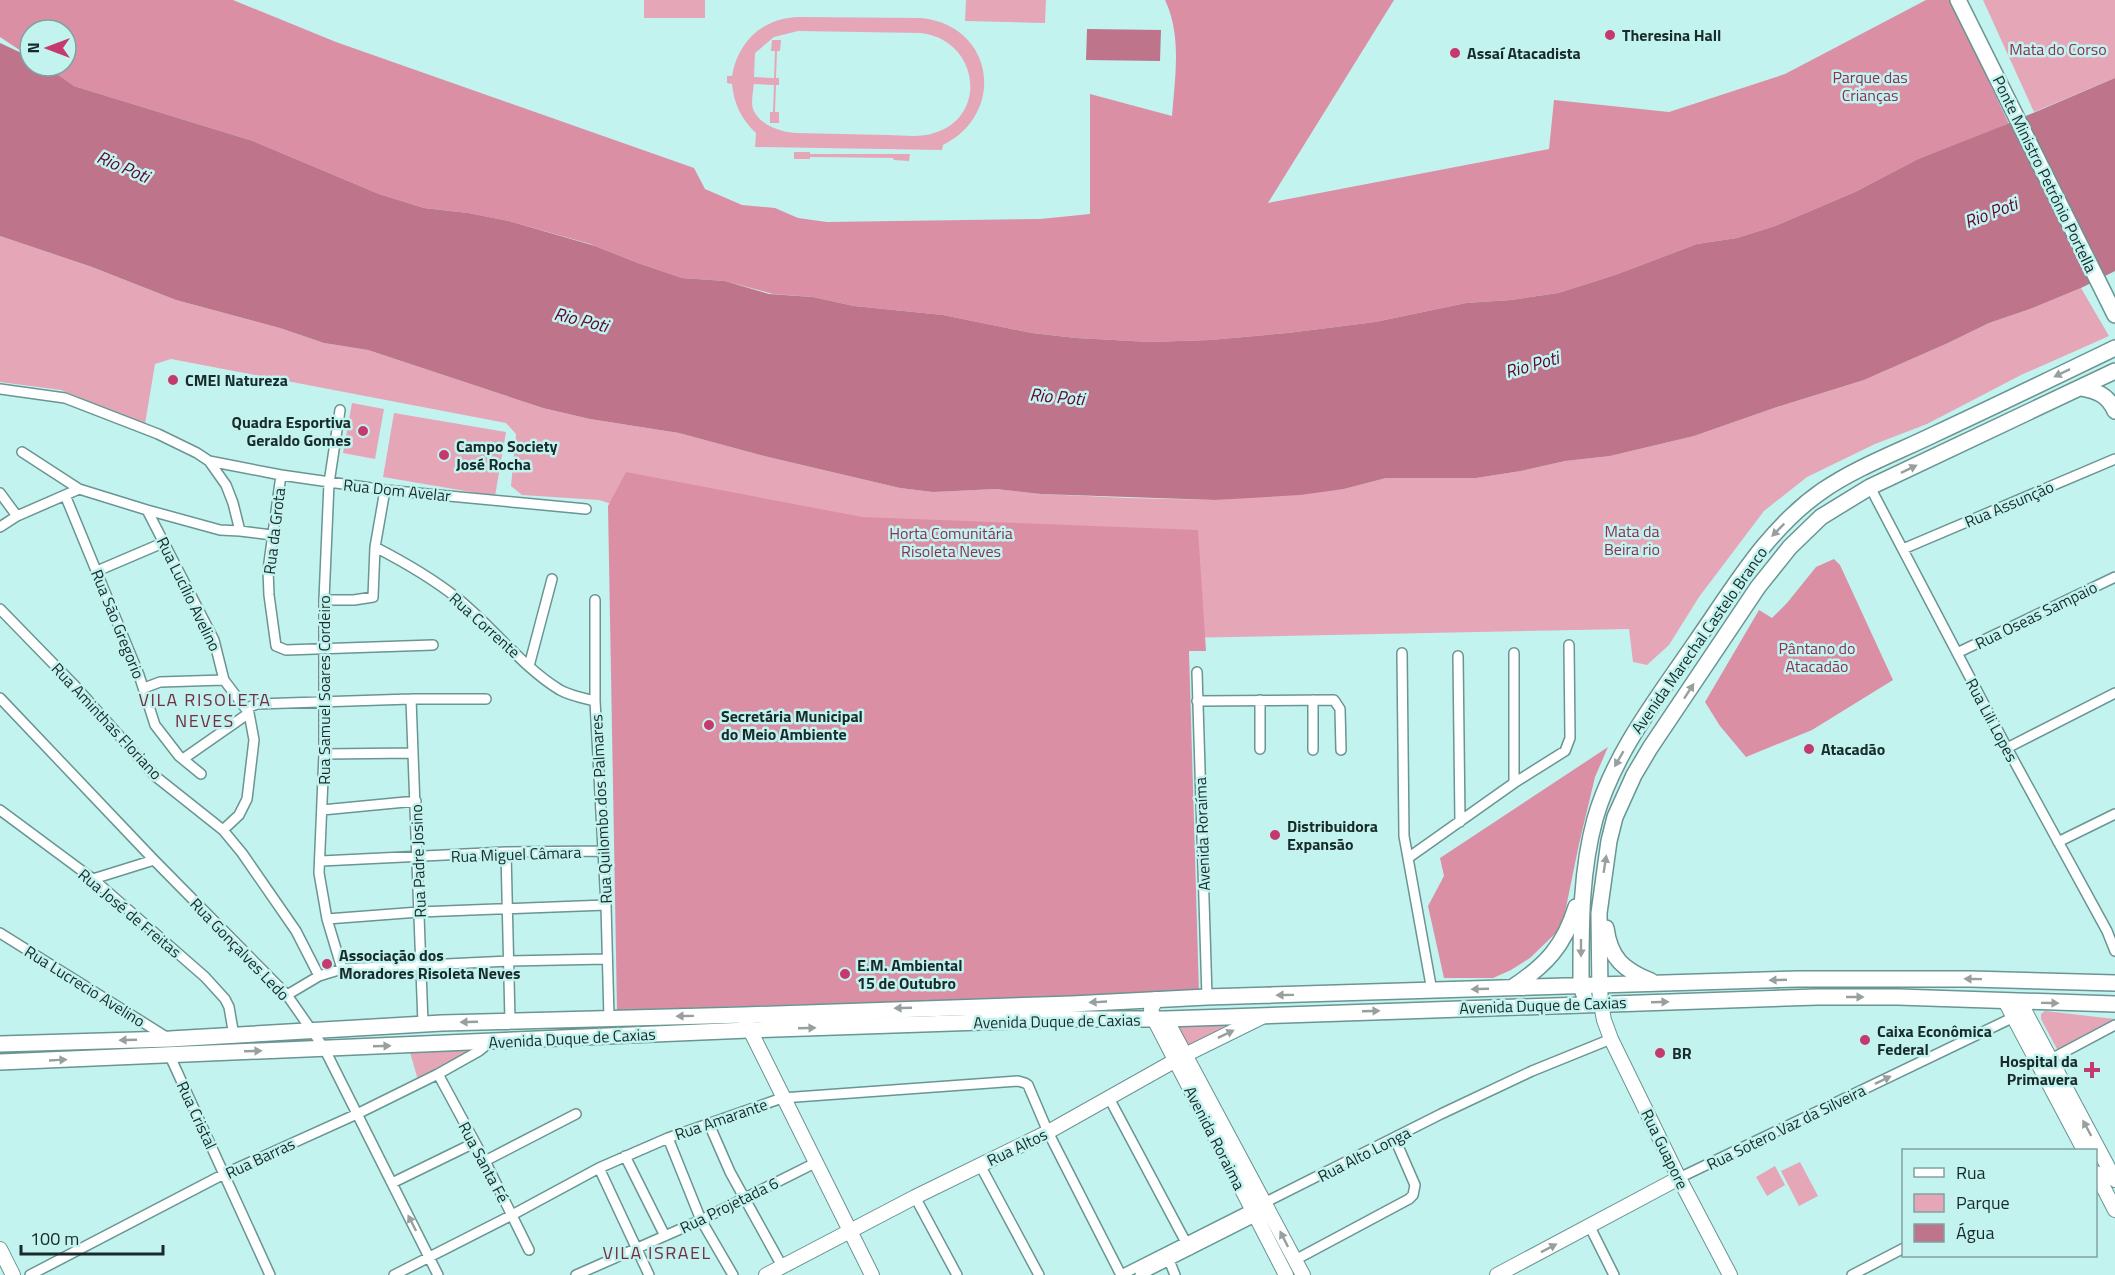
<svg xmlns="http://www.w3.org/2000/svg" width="2115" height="1275" font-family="'Titillium Web',sans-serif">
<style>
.green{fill:#e5a7b7;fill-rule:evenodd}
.forest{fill:#db8fa4}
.water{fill:#be748a}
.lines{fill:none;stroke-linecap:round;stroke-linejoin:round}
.street-casing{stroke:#699592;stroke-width:12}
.secondary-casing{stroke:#699592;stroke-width:16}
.primary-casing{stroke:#699592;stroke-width:18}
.street{stroke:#fff;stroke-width:9}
.secondary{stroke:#fff;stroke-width:14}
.primary{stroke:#fff;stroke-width:15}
.oneway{fill:#97a09f}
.poi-dot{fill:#c5396f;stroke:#c3f3ef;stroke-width:2}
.labels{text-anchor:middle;stroke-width:5;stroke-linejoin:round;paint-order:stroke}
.poi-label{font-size:16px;font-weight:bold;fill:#182b2a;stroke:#c3f3ef;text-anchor:start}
.park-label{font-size:16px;fill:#8b3151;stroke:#c3f3ef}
.street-label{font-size:16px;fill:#182b2a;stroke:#c3f3ef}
.water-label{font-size:18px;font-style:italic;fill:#61042f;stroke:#c3f3ef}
.neighbourhood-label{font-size:18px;letter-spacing:1.5px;fill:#742f46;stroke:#c3f3ef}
</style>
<rect width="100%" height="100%" fill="#c3f3ef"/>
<!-- green -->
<path class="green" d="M644,0H705V18H644Z
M966,0H1046L1045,23L965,21Z
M1983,0H2115V78L2034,112Z
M799,17L921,18C994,25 1007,113 943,145L942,150L755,147L756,133C741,119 734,104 732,84L727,83V76H732C738,41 763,18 799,17ZM798,31L921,33C979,40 989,117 934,133C920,138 903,135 888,135C857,134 826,134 795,133C781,132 759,125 753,109C751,103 753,91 754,84L774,85L773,112H770V123H779V112H775L776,85H779V78H776L777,51H780L781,40H772L771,51H775L774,78L754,77L755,53L774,37Z
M794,152H810V154H910L909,161L894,160L893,158L810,157V159H794Z
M0,236L92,267L176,300L280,328L324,343L368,350L543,408L590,419L679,433L764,456L900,488L933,492L996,489L1041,494L1129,498L1215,500L1344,489L1386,478H1476L1521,471L1565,461L1610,456L1694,436L1777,407L1864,380L1948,343L1989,323L2030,309L2081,288L2109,336L2021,375L1927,424L1875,444L1807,477L1764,511L1699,597L1669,645L1647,665L1633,662L1629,629L1181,638L662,520L599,500L522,495L511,486L516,434L506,423L171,359L155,364L145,424L61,390L0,382Z
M352,403L384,409L375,459L343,453Z
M394,413L506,432L495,496L383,477Z
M2045,1011L2115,1019V1023L2058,1051L2041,1019V1014Z
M1243,1020L1188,1050L1177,1024Z
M481,1048L418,1080L409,1049Z
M1800,1162L1818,1196L1799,1206L1781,1171Z
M1775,1166L1785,1185L1767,1196L1756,1177Z"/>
<!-- forest -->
<path class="forest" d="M0,0H233L336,42L694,168L705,189L742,205L775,208L798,218L827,222L1040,219L1090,214V94L1172,116C1175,77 1182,36 1165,0H1394L1268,203L1549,149L1554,100L1669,112L1785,74L1926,0H1950L2009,124L1918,159L1855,192L1775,226L1737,238L1697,244L1615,275L1558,293L1511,300L1466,303L1375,322L1288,333L1210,340L1150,342L1076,338L1032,333L943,315L854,306L813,297L773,294L725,281L682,278L638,263L590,244L509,221L468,213L424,208L379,194L253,141L74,86L44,66H66V30H30V57L0,37Z
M626,472L862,517L1198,530L1206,651H1189L1199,993L617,1010L608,506Z
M1834,559L1840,565L1893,680L1812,730L1746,757L1720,726L1705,702L1759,610L1772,618L1787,603L1816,567Z
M1608,747L1595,777L1579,844L1562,927L1530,958L1511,970L1493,978H1444L1428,906L1444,876L1440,858Z"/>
<!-- water -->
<path class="water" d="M1087,29L1161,30L1160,61L1086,60Z
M0,43L30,57V66H45L74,86L253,141L379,194L424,208L468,213L509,221L595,246L638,263L682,278L725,281L769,294L813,297L854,306L943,315L1032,333L1076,338L1150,342L1210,340L1288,333L1375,322L1466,303L1511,300L1558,293L1615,275L1697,244L1737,238L1775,226L1855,192L1918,159L2005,125L2115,78V271L2081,288L2030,309L1989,323L1948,343L1864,380L1777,407L1694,436L1610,456L1565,461L1521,471L1476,478H1386L1344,489L1300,495L1215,500L1041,494L996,489L933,492L900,488L764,456L679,433L590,419L543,408L368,350L324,343L280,328L176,300L92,267L0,236Z"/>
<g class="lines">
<defs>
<path id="street" d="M0,389L65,398L158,434L197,453L209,461L226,485L233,503L240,531
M340,410L329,483L324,600V754L319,873L327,919L342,969
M22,452L79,489
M209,461L281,475L385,490L586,509
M281,475L268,570L269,595L276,646L286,650L433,645
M1870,487L2007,748L2107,931L2115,951
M0,493L17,516
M65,495L139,675L155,725L179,756L201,774
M147,510L220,530L240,531L272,535
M0,527L17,516L79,489L147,510L214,640L224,680L249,713L254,740L247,799L239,815L223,830
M375,547C404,562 432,578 457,598C492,626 522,667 560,690C571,696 583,698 595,701
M1903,549L2115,459
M97,571L165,542
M324,600H354L373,597L375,547L385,490
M595,600V701L606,905L609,1018
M0,609L76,687L155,776L223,830L242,853L296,931L319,976
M1402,653L1404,836L1432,991
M1957,653L2115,577
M1458,656L1460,822
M529,666L552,579
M1197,672L1207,997
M144,688L160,682L224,680
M0,698L154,860L287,995L324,1048L438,1275
M411,699L423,1024
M1260,700V749
M1313,700V750
M1197,701L1334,700L1340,709L1341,750
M247,708L257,704L411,699H486
M2007,748L2115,693
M324,754L413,753
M183,759L249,713
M1514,783V653
M0,810L93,879L205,977L225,999L229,1007L234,1036
M322,810L416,801
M2058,842L2115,814
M506,852L510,1021
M1408,858L1514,783L1565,751L1570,738L1569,645
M321,861L506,852L603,851
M93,879L154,860
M327,919L419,912L606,905
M0,933L168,1038
M287,995L319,976L342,969L509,961L607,959
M169,1054L270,1275
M2051,1059L2115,1025
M438,1074L485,1161L529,1250
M1109,1098L1190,1250
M709,1124L730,1172L782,1266
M668,1138L701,1220L733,1275
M625,1156L665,1236
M485,1161L576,1114
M980,1165L1039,1275
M599,1168L649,1275
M1679,1178L2014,1017
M392,1183L474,1143
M915,1197L957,1275
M1590,1227L1614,1275
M1169,1260L1175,1275
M1295,1260L1409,1199L1413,1195L1415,1185L1395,1139
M30,1275L224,1174L357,1114L438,1074L479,1051L490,1042
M394,1275L512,1215L599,1168L668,1138L782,1098L1018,1081L1025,1083L1028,1085L1048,1132L1121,1275
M576,1275L701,1220L815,1163
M1121,1275L1441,1114L1532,1071L1611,1039
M1140,1275L1255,1217L1258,1212
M1852,1275L1904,1248"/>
<path id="secondary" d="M1156,999L1151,1010L1154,1019L1286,1275
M2005,1001L2084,1150
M2020,1002L2115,1180
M1601,1004L1604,1020L1611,1039L1679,1178L1730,1275
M1166,1019L1303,1275
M746,1022L872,1275
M2096,1173L2115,1210
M0,1249L13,1275
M766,1275L915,1197L1048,1132L1185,1055L1262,1017
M1497,1275L1679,1178"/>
<path id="primary" d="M1958,0L2115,315
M2081,388C2097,391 2108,395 2115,411
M1606,928C1610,959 1624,970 1651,981
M1513,987C1546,965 1564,946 1576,907
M1600,994L1599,913L1609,841L1615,817L1634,775L1650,748L1758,587L1790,547L1821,517L1870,487L2115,371
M1584,995L1581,986C1581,930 1580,874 1595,819C1614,753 1657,699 1695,643C1733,589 1766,530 1822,491C1857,467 1898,452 1935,434C1995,406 2055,377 2115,348
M0,1044L170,1039L442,1023L744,1015L1072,1004L1207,997L1798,979H1971L2115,983
M0,1062L748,1030L1072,1019H1166L1817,997H1898L2115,1004"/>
</defs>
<!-- street casing -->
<use href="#street" class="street-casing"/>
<!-- secondary casing -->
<use href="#secondary" class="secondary-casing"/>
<!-- primary casing -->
<use href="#primary" class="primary-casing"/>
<!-- street -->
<use href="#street" class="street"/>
<!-- secondary -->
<use href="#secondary" class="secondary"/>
<!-- primary -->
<use href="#primary" class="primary"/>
</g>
<!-- one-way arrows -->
<defs><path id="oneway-solid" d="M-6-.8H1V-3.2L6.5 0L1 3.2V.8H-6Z" transform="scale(1.5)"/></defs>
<g class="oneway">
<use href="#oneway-solid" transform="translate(2062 373) rotate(154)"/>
<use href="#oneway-solid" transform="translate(1909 469) rotate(-26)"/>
<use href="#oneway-solid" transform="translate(1778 530) rotate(135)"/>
<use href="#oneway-solid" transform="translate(1689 691) rotate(-57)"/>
<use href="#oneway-solid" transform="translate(1619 759) rotate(120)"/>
<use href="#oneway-solid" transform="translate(1605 864) rotate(-81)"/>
<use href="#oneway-solid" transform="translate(1581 948) rotate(90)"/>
<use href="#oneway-solid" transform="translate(1973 979) rotate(-179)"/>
<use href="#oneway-solid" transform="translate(1778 980) rotate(178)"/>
<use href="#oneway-solid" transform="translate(1480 989) rotate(178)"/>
<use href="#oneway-solid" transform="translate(1285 995) rotate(179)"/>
<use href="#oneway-solid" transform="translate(1855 997)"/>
<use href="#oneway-solid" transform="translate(1098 1002) rotate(177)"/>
<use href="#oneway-solid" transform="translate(1660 1002) rotate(-2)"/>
<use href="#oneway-solid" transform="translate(2050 1003) rotate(1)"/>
<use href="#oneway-solid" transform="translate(903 1008) rotate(178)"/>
<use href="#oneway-solid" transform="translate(1371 1011) rotate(-2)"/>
<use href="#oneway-solid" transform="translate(685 1016) rotate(179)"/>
<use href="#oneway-solid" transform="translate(469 1022) rotate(178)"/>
<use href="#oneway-solid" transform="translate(807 1028) rotate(-2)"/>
<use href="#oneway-solid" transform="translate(1226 1034) rotate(-26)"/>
<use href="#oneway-solid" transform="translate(128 1040) rotate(178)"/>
<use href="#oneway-solid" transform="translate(382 1046) rotate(-2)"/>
<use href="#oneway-solid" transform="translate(253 1051) rotate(-2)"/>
<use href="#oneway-solid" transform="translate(58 1060) rotate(-3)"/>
<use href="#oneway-solid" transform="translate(1883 1080) rotate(-26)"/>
<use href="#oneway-solid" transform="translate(2087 1128) rotate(-118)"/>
<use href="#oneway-solid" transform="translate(412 1223) rotate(-117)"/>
<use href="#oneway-solid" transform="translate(1284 1239) rotate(-117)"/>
<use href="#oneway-solid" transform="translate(1549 1248) rotate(-27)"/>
</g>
<!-- markers -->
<g class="poi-dot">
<circle cx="1610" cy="35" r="6"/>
<circle cx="1455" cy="53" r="6"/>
<circle cx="173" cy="380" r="6"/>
<circle cx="363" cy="431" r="6"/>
<circle cx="444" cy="455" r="6"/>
<circle cx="709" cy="725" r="6"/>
<circle cx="1809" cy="749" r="6"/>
<circle cx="1275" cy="835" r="6"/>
<circle cx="327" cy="964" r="6"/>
<circle cx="845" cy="974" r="6"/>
<circle cx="1865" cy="1040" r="6"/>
<circle cx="1660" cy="1053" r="6"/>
<path d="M2089 1061h6v6h6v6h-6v6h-6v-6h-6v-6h6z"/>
</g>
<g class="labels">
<!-- poi labels -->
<g class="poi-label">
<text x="1622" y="41">Theresina Hall</text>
<text x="1467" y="59">Assaí Atacadista</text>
<text x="185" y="386">CMEI Natureza</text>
<text x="351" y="428" text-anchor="end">Quadra Esportiva<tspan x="351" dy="18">Geraldo Gomes</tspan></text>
<text x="456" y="452">Campo Society<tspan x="456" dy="18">José Rocha</tspan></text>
<text x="721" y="722">Secretária Municipal<tspan x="721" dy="18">do Meio Ambiente</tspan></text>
<text x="1821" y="755">Atacadão</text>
<text x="1287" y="832">Distribuidora<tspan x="1287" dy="18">Expansão</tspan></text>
<text x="339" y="961">Associação dos<tspan x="339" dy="18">Moradores Risoleta Neves</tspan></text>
<text x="857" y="971">E.M. Ambiental<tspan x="857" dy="18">15 de Outubro</tspan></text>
<text x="1877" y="1037">Caixa Econômica<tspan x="1877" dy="18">Federal</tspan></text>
<text x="1672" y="1059">BR</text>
<text x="2078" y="1067" text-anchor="end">Hospital da<tspan x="2078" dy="18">Primavera</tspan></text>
</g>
<!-- park labels -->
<g class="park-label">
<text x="2058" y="55">Mata do Corso</text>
<text x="1870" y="83">Parque das<tspan x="1870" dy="18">Crianças</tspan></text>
<text x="1632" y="537">Mata da<tspan x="1632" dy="18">Beira rio</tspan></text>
<text x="951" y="539">Horta Comunitária<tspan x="951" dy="18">Risoleta Neves</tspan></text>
<text x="1817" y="654">Pântano do<tspan x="1817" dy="18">Atacadão</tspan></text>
</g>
<!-- street labels -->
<g class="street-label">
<text transform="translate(2045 174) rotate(64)" y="6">Ponte Ministro Petrônio Portella</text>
<text transform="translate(397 490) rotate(6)" y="6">Rua Dom Avelar</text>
<text transform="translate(2009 504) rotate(-23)" y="6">Rua Assunção</text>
<text transform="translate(274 531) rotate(-83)" y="6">Rua da Grota</text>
<text transform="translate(189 594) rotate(64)" y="6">Rua Lucílio Avelino</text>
<text transform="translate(2036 615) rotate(-26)" y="6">Rua Oseas Sampaio</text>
<text transform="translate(118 624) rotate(68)" y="6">Rua São Gregorio</text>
<text transform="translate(485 625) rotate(42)" y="6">Rua Corrente</text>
<text transform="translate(1699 640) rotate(-55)" y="6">Avenida Marechal Castelo Branco</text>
<text transform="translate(324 690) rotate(-90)" y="6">Rua Samuel Soares Cordeiro</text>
<text transform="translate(1992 720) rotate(62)" y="6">Rua Lili Lopes</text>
<text transform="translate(107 721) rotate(47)" y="6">Rua Aminthas Floriano</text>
<text transform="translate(601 809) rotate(-93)" y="6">Rua Quilombo dos Palmares</text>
<text transform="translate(1202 834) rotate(-92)" y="6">Avenida Roraíma</text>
<text transform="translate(516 854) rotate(-2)" y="6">Rua Miguel Câmara</text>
<text transform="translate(418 861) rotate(-92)" y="6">Rua Padre Josino</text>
<text transform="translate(130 913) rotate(40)" y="6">Rua José de Freitas</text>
<text transform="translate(240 949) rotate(46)" y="6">Rua Gonçalves Ledo</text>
<text transform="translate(85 986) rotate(32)" y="6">Rua Lucrecio Avelino</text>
<text transform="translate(1543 1005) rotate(-2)" y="6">Avenida Duque de Caxias</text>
<text transform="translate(1057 1021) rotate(-1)" y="6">Avenida Duque de Caxias</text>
<text transform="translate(572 1038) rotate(-3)" y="6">Avenida Duque de Caxias</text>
<text transform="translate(197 1115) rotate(65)" y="6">Rua Cristal</text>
<text transform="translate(721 1119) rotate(-19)" y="6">Rua Amarante</text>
<text transform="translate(1786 1127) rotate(-26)" y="6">Rua Sotero Vaz da Silveira</text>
<text transform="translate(1215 1138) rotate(63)" y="6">Avenida Roraima</text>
<text transform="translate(1017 1147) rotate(-26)" y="6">Rua Altos</text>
<text transform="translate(1665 1149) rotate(64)" y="6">Rua Guapore</text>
<text transform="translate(1364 1154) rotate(-27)" y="6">Rua Alto Longa</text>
<text transform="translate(260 1158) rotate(-25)" y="6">Rua Barras</text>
<text transform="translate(484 1162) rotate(62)" y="6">Rua Santa Fé</text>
<text transform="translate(729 1205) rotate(-26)" y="6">Rua Projetada 6</text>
</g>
<!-- water labels -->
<g class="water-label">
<text transform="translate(123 167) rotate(23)" y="6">Rio Poti</text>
<text transform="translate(1991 213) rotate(-21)" y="6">Rio Poti</text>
<text transform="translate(581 320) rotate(14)" y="6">Rio Poti</text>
<text transform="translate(1532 365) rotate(-16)" y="6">Rio Poti</text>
<text transform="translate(1057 397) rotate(5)" y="6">Rio Poti</text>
</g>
<!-- neighbourhood labels -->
<g class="neighbourhood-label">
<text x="205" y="706">VILA RISOLETA<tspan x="205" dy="21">NEVES</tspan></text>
<text x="657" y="1259">VILA ISRAEL</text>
</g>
</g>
<!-- legend -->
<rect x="1902" y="1149" width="195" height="108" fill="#c3f3ef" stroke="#7fa3a0" stroke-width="1.5"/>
<rect x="1914" y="1168" width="30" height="9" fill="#ffffff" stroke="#7fa3a0" stroke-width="1.5"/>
<text x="1956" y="1179" font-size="18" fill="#182b2a">Rua</text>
<rect x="1914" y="1194" width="30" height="18" fill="#e5a7b7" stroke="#7fa3a0" stroke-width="1.5"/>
<text x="1956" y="1209" font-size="18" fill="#182b2a">Parque</text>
<rect x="1914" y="1224" width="30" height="18" fill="#be748a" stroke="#7fa3a0" stroke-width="1.5"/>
<text x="1956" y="1239" font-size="18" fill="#182b2a">Água</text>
<!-- north arrow -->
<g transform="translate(48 48) rotate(270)"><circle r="28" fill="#c3f3ef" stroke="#7fa3a0" stroke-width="1.5"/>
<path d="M0-4.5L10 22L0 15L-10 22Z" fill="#c5396f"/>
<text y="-9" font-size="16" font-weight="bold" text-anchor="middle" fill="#182b2a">N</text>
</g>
<!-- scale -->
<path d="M21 1245v9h142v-9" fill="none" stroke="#182b2a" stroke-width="3"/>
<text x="30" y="1245" font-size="18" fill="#182b2a" stroke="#c3f3ef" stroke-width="4.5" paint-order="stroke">100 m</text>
</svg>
